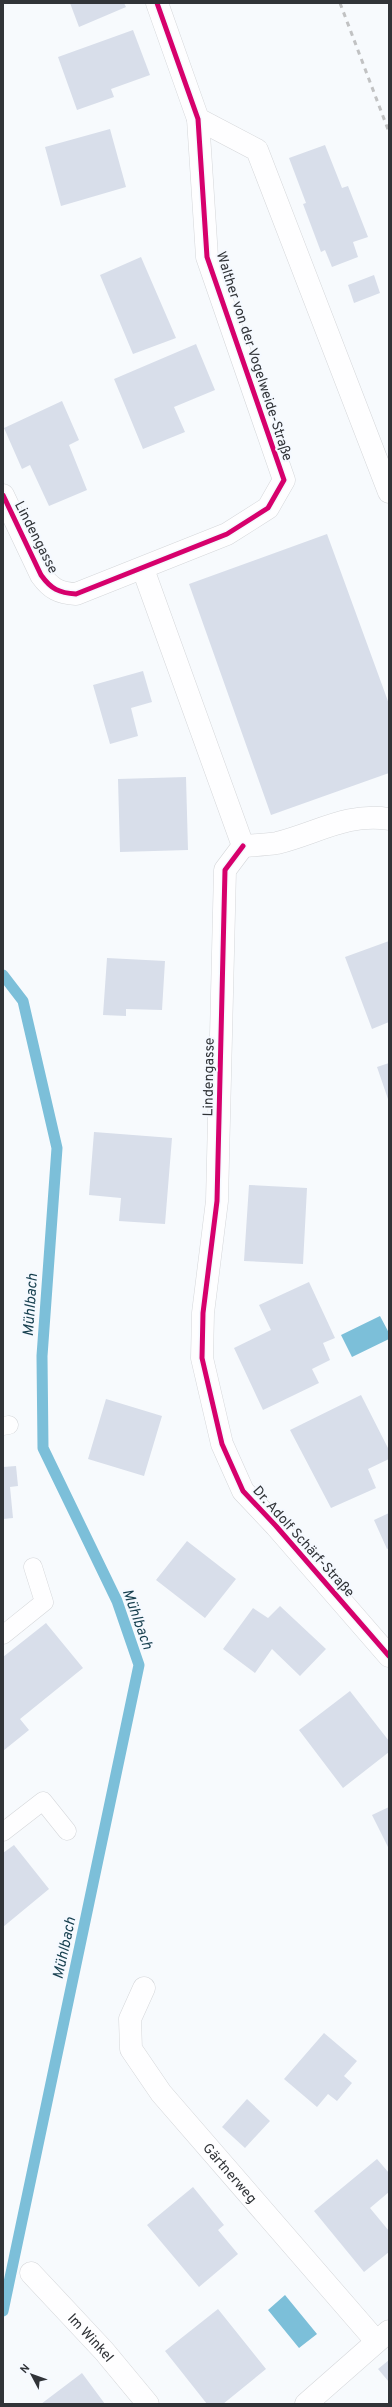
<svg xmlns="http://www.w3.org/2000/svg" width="392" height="2407" font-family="Overpass,sans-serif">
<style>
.water{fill:#7cbfd9}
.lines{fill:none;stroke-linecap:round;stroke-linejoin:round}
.stream{stroke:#7cbfd9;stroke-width:11}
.building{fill:#d8deea}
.lane-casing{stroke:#d5d7da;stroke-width:19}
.street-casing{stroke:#d5d7da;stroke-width:23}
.lane{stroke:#fefeff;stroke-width:18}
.street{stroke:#fefeff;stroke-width:22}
.rail{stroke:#c1c2c3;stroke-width:3;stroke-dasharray:5 5;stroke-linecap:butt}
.cycleway-casing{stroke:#f5f9ff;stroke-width:8}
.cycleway{stroke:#d6006c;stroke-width:5}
.labels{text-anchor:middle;stroke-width:4;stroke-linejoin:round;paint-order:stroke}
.street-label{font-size:14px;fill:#313438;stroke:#f5f9ff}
.water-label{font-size:15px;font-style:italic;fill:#163f4e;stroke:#f5f9ff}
</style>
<rect width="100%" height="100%" fill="#f7fafd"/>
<!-- water -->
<path class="water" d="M380,1316L389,1333V1339L352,1357L341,1335Z
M285,2295L317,2334L299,2348L268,2310Z"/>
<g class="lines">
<!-- stream -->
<path class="stream" d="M3,975L23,1001L57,1148L42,1356L43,1448L117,1601L139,1665L3,2311"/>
</g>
<!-- building -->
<path class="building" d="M70,3H124L126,7L79,27Z
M133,30L150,75L111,89L114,97L77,110L58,57Z
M110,129L126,187L61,206L45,147Z
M325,145L342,188L348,186L368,237L353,242L358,257L332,267L325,250L321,252L303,204L306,203L289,158Z
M141,257L176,338L133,354L100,275Z
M374,275L380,293L354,303L348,285Z
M196,344L215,390L174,407L185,432L143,449L114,379Z
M62,401L79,440L69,445L87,490L49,506L30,465L22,469L4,428Z
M327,534L389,704V773L271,815L189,584Z
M143,671L152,702L131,708L138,736L110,744L93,685Z
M186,777L188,850L120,852L118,779Z
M389,941V1022L372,1029L345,957Z
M107,958L165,961L162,1010L126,1009V1016L103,1015Z
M389,1063V1102L377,1067Z
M94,1132L172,1138L165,1224L119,1221L121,1198L89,1195Z
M249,1185L307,1188L303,1264L244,1261Z
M309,1282L335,1338L323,1343L330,1360L312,1369L319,1383L263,1410L234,1348L271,1330L259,1305Z
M361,1395L389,1450V1459L368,1469L376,1488L331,1508L290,1430Z
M106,1399L162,1416L144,1476L88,1459Z
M16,1466L18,1486L10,1487L13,1518L3,1519V1467Z
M389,1513V1548L387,1549L374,1520Z
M187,1541L236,1579L205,1618L156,1580Z
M280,1606L326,1649L300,1676L272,1649L255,1673L223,1649L253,1608L268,1618Z
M46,1623L83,1668L20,1719L29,1730L3,1751V1657Z
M350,1691L389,1741V1752L343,1788L299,1730Z
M389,1807V1849L372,1815Z
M14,1845L49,1889L3,1927V1853Z
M324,2033L357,2061L344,2076L352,2083L337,2101L328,2094L317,2107L284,2079Z
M247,2099L270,2121L245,2148L222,2127Z
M377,2159L389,2173V2192L370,2208L389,2231V2252L364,2272L314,2211Z
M193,2187L224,2225L218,2230L238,2254L199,2287L147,2225Z
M218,2309L266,2369L223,2404H207L165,2351Z
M389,2360V2382L378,2369Z
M82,2373L105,2404H41Z"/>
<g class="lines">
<defs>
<path id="lane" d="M3,1426L9,1425
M3,1635L44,1602L33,1567
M3,1832L43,1801L67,1831"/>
<g id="street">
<path d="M198,119L257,150L389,492"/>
<path d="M3,495L41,575C51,589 59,593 76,594L227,534L268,508L284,480L207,257L198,119L157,3"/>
<path d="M143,569L243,846"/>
<path d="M243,846L225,870L217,1201L203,1313L202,1358L222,1444L243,1491L276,1526L389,1656"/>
<path d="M243,846C254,845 266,845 277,843C315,834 348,812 389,819"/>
<path id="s1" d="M144,1988L130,2019L131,2049L161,2093L376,2341"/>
<path id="s2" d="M31,2273L104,2351L148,2404"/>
<path d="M306,2404L389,2331"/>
</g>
</defs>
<!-- lane casing -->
<use href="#lane" class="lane-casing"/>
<!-- street casing -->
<use href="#street" class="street-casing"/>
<!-- lane -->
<use href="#lane" class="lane"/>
<!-- street -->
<use href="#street" class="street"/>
<!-- rail -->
<path class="rail" d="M340,3L389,132"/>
<defs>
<path id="cycleway" d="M3,495L41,575C51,589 59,593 76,594L227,534L268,508L284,480L207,257L198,119L157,3
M243,846L225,870L217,1201L203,1313L202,1358L222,1444L243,1491L276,1526L389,1656"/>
</defs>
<!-- cycleway casing -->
<use href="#cycleway" class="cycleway-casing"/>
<!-- cycleway -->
<use href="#cycleway" class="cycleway"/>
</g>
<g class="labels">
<!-- street labels -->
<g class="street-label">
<text transform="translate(255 356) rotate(72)" y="5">Walther von der Vogelweide-Straße</text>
<text transform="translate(37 537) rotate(63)" y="5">Lindengasse</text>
<text transform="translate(208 1077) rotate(-89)" y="5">Lindengasse</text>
<text transform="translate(304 1541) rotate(48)" y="5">Dr. Adolf Schärf-Straße</text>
<text dy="5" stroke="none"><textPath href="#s1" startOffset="223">Gärtnerweg</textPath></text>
<text dy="5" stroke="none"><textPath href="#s2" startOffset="88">Im Winkel</textPath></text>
</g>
<!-- water labels -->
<g class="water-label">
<text transform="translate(30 1305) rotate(-86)" y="5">Mühlbach</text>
<text transform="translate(138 1619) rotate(70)" y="5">Mühlbach</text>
<text transform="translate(64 1948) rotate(-78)" y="5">Mühlbach</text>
</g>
</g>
<!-- border -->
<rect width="392" height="2407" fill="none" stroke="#313438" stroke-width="8"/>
<!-- north arrow -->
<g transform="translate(32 2375) rotate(311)" stroke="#f5f9ff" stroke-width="3" paint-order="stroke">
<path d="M0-3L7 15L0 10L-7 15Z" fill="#313438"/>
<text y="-6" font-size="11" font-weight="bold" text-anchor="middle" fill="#313438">N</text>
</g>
</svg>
